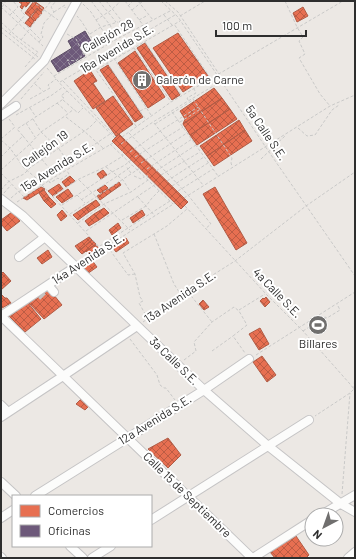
<svg xmlns="http://www.w3.org/2000/svg" width="356" height="559" font-family="Barlow,sans-serif">
<style>
.shops{fill:url(#shops-cross-hatch);stroke:#b05c46}
.offices{fill:url(#offices-cross-hatch);stroke:#5a4c63}
.lines{fill:none;stroke-linecap:round;stroke-linejoin:round}
.minor-tunnel{stroke:#c6c3c0;stroke-width:8;stroke-dasharray:8 4;stroke-linecap:butt}
.minor-casing{stroke:#c5c4c5;stroke-width:10}
.path{stroke:#c9c9c8;stroke-width:1;stroke-dasharray:3 2;stroke-linecap:butt}
.minor{stroke:#fcfcfb;stroke-width:8}
.labels{text-anchor:middle;stroke-width:4;stroke-linejoin:round;paint-order:stroke}
.street-label{font-size:12px;fill:#2e2e2e;stroke:#fff}
.poi-label{font-size:12px;fill:#2e2e2e;stroke:#fff;text-anchor:start}
</style>
<defs>
<pattern id="shops-cross-hatch" width="8" height="8" patternUnits="userSpaceOnUse"><rect width="8" height="8" fill="#e76f51"/><path d="M0 0l8 8M0 8l8-8" fill="none" stroke="#bc5c44"/></pattern>
<pattern id="offices-cross-hatch" width="8" height="8" patternUnits="userSpaceOnUse"><rect width="8" height="8" fill="#6d597a"/><path d="M0 0l8 8M0 8l8-8" fill="none" stroke="#82738c"/></pattern>
</defs>
<rect width="100%" height="100%" fill="#ece8e4"/>
<!-- shops -->
<path class="shops" d="M20,1H31L26,7L24,6L22,9L20,7L22,4L19,2Z
M34,1L44,8L41,12L37,8L30,17L25,13Z
M303,7L308,16L297,22L293,13Z
M37,9L42,13L35,21L31,18Z
M30,17L34,21L30,27L25,23Z
M178,33L208,76L183,92L153,48Z
M145,43L180,95L172,100L137,48Z
M135,51L165,97L148,108L118,63Z
M108,65L143,117L135,122L100,70Z
M90,70L97,81L93,83L105,101L93,109L74,81Z
M214,88L222,98L183,124L185,119L180,111Z
M113,96L133,124L116,136L96,108Z
M222,98L230,109L190,135L183,124Z
M230,109L237,119L197,145L190,135Z
M239,120L245,130L207,156L200,146Z
M245,130L252,141L214,166L207,156Z
M119,134L188,202L181,209L112,141Z
M103,170L107,175L101,179L97,174Z
M70,176L75,181L66,187L62,182Z
M119,182L121,185L111,192L109,189Z
M59,184L63,189L53,196L48,191Z
M105,185L108,188L100,193L97,190Z
M41,187L45,189L27,200L23,198Z
M215,187L247,243L236,250L203,194Z
M68,189L73,196L62,203L56,197Z
M108,189L111,192L100,200L97,196Z
M44,190L49,197L44,201L39,193Z
M49,197L56,204L51,208L44,201Z
M96,200L100,205L89,212L85,207Z
M85,207L89,212L78,220L73,215Z
M104,208L109,213L99,220L94,214Z
M62,210L67,216L61,221L57,215Z
M142,210L145,215L133,223L130,218Z
M12,212L20,221L7,231L1,224V220Z
M94,214L99,220L89,226L85,221Z
M118,223L121,228L112,235L109,230Z
M89,237L92,240L79,251L75,246Z
M126,238L129,243L116,252L113,248Z
M92,240L96,244L82,254L79,251Z
M95,245L99,248L89,254L86,251Z
M48,250L52,257L42,264L37,258Z
M91,259L97,267L87,274L79,267Z
M3,272L11,281L1,290V274Z
M49,289L62,305L44,319L29,303Z
M1,294L5,298H7L11,303L2,308H1Z
M266,297L270,302L265,307L260,301L263,298L264,299Z
M203,300L209,307L204,310L199,304Z
M28,303L41,319L25,332L9,316Z
M260,328L269,344L259,350L249,334Z
M262,356L276,375L267,382L253,362Z
M83,397L90,405L85,410L76,404Z
M168,438L181,455L168,468L148,449Z
M296,536L309,555L306,558H275L270,552Z"/>
<!-- offices -->
<path class="offices" d="M85,31L95,48L89,52L84,44L79,47L85,56L58,72L51,61L72,48L68,41Z"/>
<g class="lines">
<!-- minor-tunnel -->
<path class="minor-tunnel" d="M41,295L43,297"/>
<defs>
<path id="minor" d="M1,104L44,61L77,1
M1,116L16,106
M1,199L23,216L204,390L267,445L341,504L355,512
M19,257L45,237
M48,285L54,292
M1,316L252,558
M1,316L75,267
M1,405L8,412
M1,417L63,376L137,326
M1,482L16,496
M35,496L204,390L249,359
M321,515L355,495
M1,518L13,510
M151,520L309,420
M70,546L83,558
M1,557L2,558
M92,558L111,546
M253,558L312,520
M348,558L355,552"/>
</defs>
<!-- minor casing -->
<use href="#minor" class="minor-casing"/>
<!-- path -->
<path class="path" d="M32,1L58,20
M91,1L110,25L117,38
M99,1L116,22
M106,1L121,20L119,22L127,33
M125,1L143,25
M138,1L153,20
M161,1L178,17L269,152L355,276
M165,1L178,12L219,74
M285,1L297,27L303,37L299,41L305,54L299,58L320,94L330,106
M1,2L13,12L41,40
M83,4L91,12L110,42
M128,6L133,1
M1,7L43,46
M2,7L6,1
M132,10L143,1
M54,12L65,5V8
M10,15L18,7L13,1
M164,15L172,25
M180,16L205,1
M96,20L110,11L121,1
M139,20L148,15
M1,22L16,36L39,53
M1,27L38,57
M1,32L35,59
M104,32L111,30
M9,34L25,15L21,11L25,6
M67,34L76,39L85,57
M90,34L101,27L118,22
M107,36L114,34
M21,40L51,1
M39,42L43,37L41,34L44,23L54,12L51,7L56,1
M145,42L181,95
M119,48L123,54
M134,48L171,102
M111,54L151,115
M104,58L146,120
M70,65L67,60L76,61L84,54L96,49L99,50L82,22L77,16
M25,67L37,53
M47,68L63,87L115,138
M54,76L117,39L170,11
M63,81L116,137
M60,82L175,15
M35,84L43,91
M21,99L44,72
M30,99L50,88L48,85L56,79
M193,99L232,158L231,163L232,166
M63,100L78,113L83,108
M188,100L187,98L196,93L194,89
M57,103L68,113
M30,108L36,117
M140,111L146,108
M172,112L218,176
M16,115L52,95L63,87
M66,117L84,131L103,148
M9,119L15,127
M33,119L41,132L59,149L71,166
M180,122L199,110
M26,123L35,137
M154,123L203,185
M155,124L193,100
M136,126L96,70L180,21
M298,128L307,136L315,135L332,110L339,105
M129,133L188,195L211,224L205,229
M23,136L53,173
M122,137L171,102L343,1
M1,139L15,127
M1,140L10,148L23,136L17,129L62,100L64,98L61,96L67,91
M110,144L173,204
M121,144L153,122L215,85L174,24
M130,152L160,131L198,107
M1,157L10,148L23,167L36,178L41,185
M135,157L183,127
M261,159L286,135
M141,163L187,133
M106,167L123,180L130,191
M147,169L192,139
M1,170L30,144L41,132L65,116L74,109
M156,171L196,145
M1,173L24,197
M131,173L128,169L132,165
M161,175L200,152
M134,176L141,179L144,177
M79,180L130,230
M49,181L50,183L58,178L60,180L69,174L67,171
M167,181L204,157
M42,185L101,249
M172,186L208,163
M1,190L8,182L24,174L31,167L89,128L97,120
M178,191L213,169
M4,193L11,185
M77,195L85,203
M53,196L79,179L105,167L123,156L122,151
M138,197L155,216
M11,198L18,192L42,180L110,134
M184,198L330,106L355,95
M81,200L128,169L126,166
M17,202L53,178L113,143
M62,205L112,172L125,165L131,160
M185,206L266,294L303,331L350,384L354,389L350,393L315,416
M70,214L140,168
M122,220L146,206L152,198L161,189
M78,223L104,204L131,192L148,180L147,175
M86,231L156,184
M154,234L174,284L181,295
M100,246L170,201
M107,246L128,275L135,274
M81,263L175,203
M188,292L212,322
M239,310L265,294
M148,319L139,303L143,301L140,297L135,274L123,253L167,226L187,209
M143,322L181,295L235,261L306,206L355,172
M303,331L325,317L327,318L340,310L337,304
M130,339L157,375L160,385L164,388H166L175,400
M212,351L233,336
M256,355L355,292
M184,360L196,351L194,342L212,322L234,307L239,311L247,325L233,336L245,353
M354,389L355,372
M342,494L350,393"/>
<!-- minor -->
<use href="#minor" class="minor"/>
</g>
<!-- icons -->
<defs>
<symbol id="building-disc" viewBox="-11 -11 22 22"><circle r="9.5" fill="#706f6e" stroke="#fff"/><path d="M-4-6H4V6H1V3H-1V6H-4ZM-2.5-4.3h1.7v1.8h-1.7ZM.8-4.3h1.7v1.8H.8ZM-2.5-1h1.7V.8h-1.7ZM.8-1h1.7V.8H.8Z" fill="#fff"/></symbol>
<symbol id="stadium-disc" viewBox="-11 -11 22 22"><circle r="9.5" fill="#706f6e" stroke="#fff"/><path d="M0-5a6.5 5 0 1 0 0 10a6.5 5 0 1 0 0-10ZM-3.5-1.8h7v3.6h-7Z" fill="#fff"/></symbol>
</defs>
<g fill-rule="evenodd">
<use href="#building-disc" x="131" y="69" width="22" height="22"/>
<use href="#stadium-disc" x="307" y="314" width="22" height="22"/>
</g>
<g class="labels">
<!-- street labels -->
<g class="street-label">
<text transform="translate(108 36) rotate(-29)" y="4">Callejón 28</text>
<text transform="translate(117 49) rotate(-31)" y="4">16a Avenida S.E.</text>
<text transform="translate(266 133) rotate(56)" y="4">5a Calle S.E.</text>
<text transform="translate(45 149) rotate(-36)" y="4">Callejón 19</text>
<text transform="translate(57 167) rotate(-32)" y="4">15a Avenida S.E.</text>
<text transform="translate(88 259) rotate(-33)" y="4">14a Avenida S.E.</text>
<text transform="translate(277 293) rotate(46)" y="4">4a Calle S.E.</text>
<text transform="translate(180 297) rotate(-34)" y="4">13a Avenida S.E.</text>
<text transform="translate(174 361) rotate(44)" y="4">3a Calle S.E.</text>
<text transform="translate(155 420) rotate(-32)" y="4">12a Avenida S.E.</text>
<text transform="translate(187 495) rotate(44)" y="4">Calle 15 de Septiembre</text>
</g>
<!-- poi labels -->
<g class="poi-label">
<text x="156" y="84">Galerón de Carne</text>
<text x="318" y="348" text-anchor="middle">Billares</text>
</g>
</g>
<!-- border -->
<rect width="356" height="559" fill="none" stroke="#2e2e2e" stroke-width="4"/>
<!-- legend -->
<rect x="12" y="495" width="140" height="52" fill="#ffffff" stroke="#ababab"/>
<rect x="20" y="505" width="20" height="12" fill="#e76f51" stroke="#ababab"/>
<text x="48" y="515" font-size="12" fill="#2e2e2e">Comercios</text>
<rect x="20" y="525" width="20" height="12" fill="#6d597a" stroke="#ababab"/>
<text x="48" y="535" font-size="12" fill="#2e2e2e">Oficinas</text>
<!-- north arrow -->
<g transform="translate(324 527) rotate(221)"><circle r="19" fill="#ffffff" stroke="#ababab"/>
<path d="M0-3L7 15L0 10L-7 15Z" fill="#706f6e"/>
<text y="-6" font-size="11" font-weight="bold" text-anchor="middle" fill="#2e2e2e">N</text>
</g>
<!-- scale -->
<path d="M216 30v6h90v-6" fill="none" stroke="#2e2e2e" stroke-width="2"/>
<text x="222" y="30" font-size="12" fill="#2e2e2e" stroke="#ffffff" stroke-width="3" paint-order="stroke">100 m</text>
</svg>
